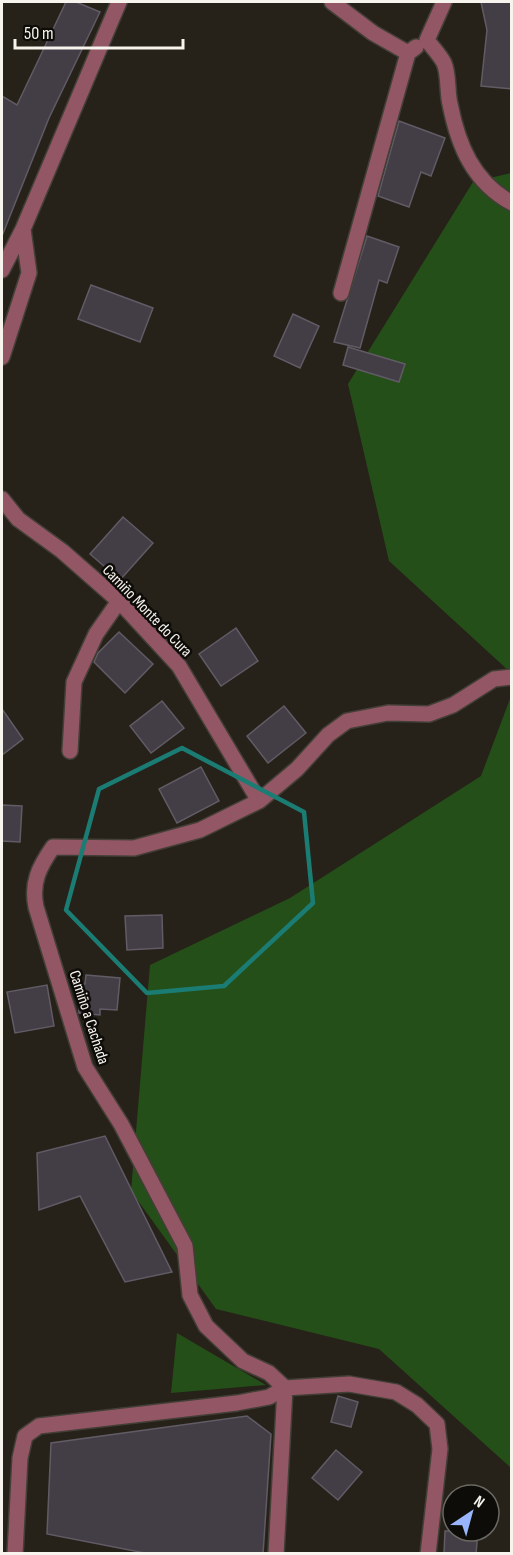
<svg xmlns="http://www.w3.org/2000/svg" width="513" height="1555" font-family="'Sofia Sans Condensed',sans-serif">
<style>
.green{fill:#254f18}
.building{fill:#433d46;stroke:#615b65;stroke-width:1.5}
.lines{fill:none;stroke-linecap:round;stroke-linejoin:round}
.minor-casing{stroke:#433f37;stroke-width:18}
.minor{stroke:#935665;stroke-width:15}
.marked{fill:none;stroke:#1b7c74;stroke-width:4.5;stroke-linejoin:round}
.labels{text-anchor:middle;stroke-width:5;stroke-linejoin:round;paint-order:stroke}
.street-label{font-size:16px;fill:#f7f4ee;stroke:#0d0c08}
</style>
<rect width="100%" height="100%" fill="#262219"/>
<!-- green -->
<path class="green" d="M511,173V673L389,561L348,384L473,182Z
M511,696V1468L379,1349L216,1309L131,1191L150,965L290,898L481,776Z
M177,1333L266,1385L171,1393Z"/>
<!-- building -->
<path class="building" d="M66,2H76L100,12L49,118L2,236V96L17,105Z
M481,2H512V89L481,86L487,30Z
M399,121L445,138L431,176L421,172L409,207L378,196Z
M367,236L399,247L387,283L379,280L360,348L334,342Z
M91,285L153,308L140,342L78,319Z
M293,314L319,326L300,368L274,356Z
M348,347L405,364L399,382L343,365Z
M123,517L153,543L120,580L90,554Z
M236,628L258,661L221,686L199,654Z
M119,632L153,664L125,693L94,662L98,653Z
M162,701L184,728L151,753L130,726Z
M284,706L306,733L268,763L247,736Z
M2,709L23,739L2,755Z
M201,767L219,801L177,823L159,789Z
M2,805L22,806L20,842L2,841Z
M162,915L163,948L127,950L125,916Z
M86,975L120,978L117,1010L100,1009V1015L79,1013L78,983L85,984Z
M47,985L54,1026L15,1033L7,992Z
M105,1136L172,1272L125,1282L80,1196L39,1210L37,1153Z
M338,1396L358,1402L351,1427L331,1422Z
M247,1416L271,1434L263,1554H150L47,1534L51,1443Z
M336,1450L362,1472L338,1500L312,1478Z
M445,1531H478L476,1554H444Z"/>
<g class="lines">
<defs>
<path id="minor" d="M332,2L373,33L408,53L416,47
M427,40C432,47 440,55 444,63C449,74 447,92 450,104C458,145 473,182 512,203
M427,40L444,2
M2,270L23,229L119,2
M341,293L408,53
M2,357L29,273L23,229
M2,499L18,519L62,551L119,601L179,666L259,801
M70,751L74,682L96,634L119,601
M285,1388L269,1373L243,1361L206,1326L190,1295L185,1246L121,1124L85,1067L36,907C31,883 39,867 53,847L134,848L200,830L259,801L297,769L328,735L347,721L388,713L429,714L453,705L494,679L512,677
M15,1554L20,1458L25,1436L39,1426L237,1403L269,1397L285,1388L349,1384L396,1392L417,1405L437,1424L440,1449L428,1554
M276,1554L285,1388"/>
</defs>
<!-- minor casing -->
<use href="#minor" class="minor-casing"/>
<!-- minor -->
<use href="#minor" class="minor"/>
</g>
<!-- marked area -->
<path class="marked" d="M182,748L304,812L313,903L224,986L147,993L66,910L99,789Z"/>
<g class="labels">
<!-- street labels -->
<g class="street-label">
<text transform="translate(148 610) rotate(46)" y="6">Camiño Monte do Cura</text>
<text transform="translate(90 1017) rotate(72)" y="6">Camiño a Cachada</text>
</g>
</g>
<!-- border -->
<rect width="513" height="1555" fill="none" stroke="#f7f4ee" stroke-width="6"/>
<!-- north arrow -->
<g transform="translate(471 1513) rotate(36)"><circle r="28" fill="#0d0c08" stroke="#6b6964" stroke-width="1.5"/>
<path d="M0-4.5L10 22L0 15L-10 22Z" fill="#99b5fd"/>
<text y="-9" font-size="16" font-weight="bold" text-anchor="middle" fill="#f7f4ee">N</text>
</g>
<!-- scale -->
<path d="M15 39v9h168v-9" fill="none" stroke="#f7f4ee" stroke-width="3"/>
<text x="24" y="39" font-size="18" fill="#f7f4ee" stroke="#0d0c08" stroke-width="4.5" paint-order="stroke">50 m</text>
</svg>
